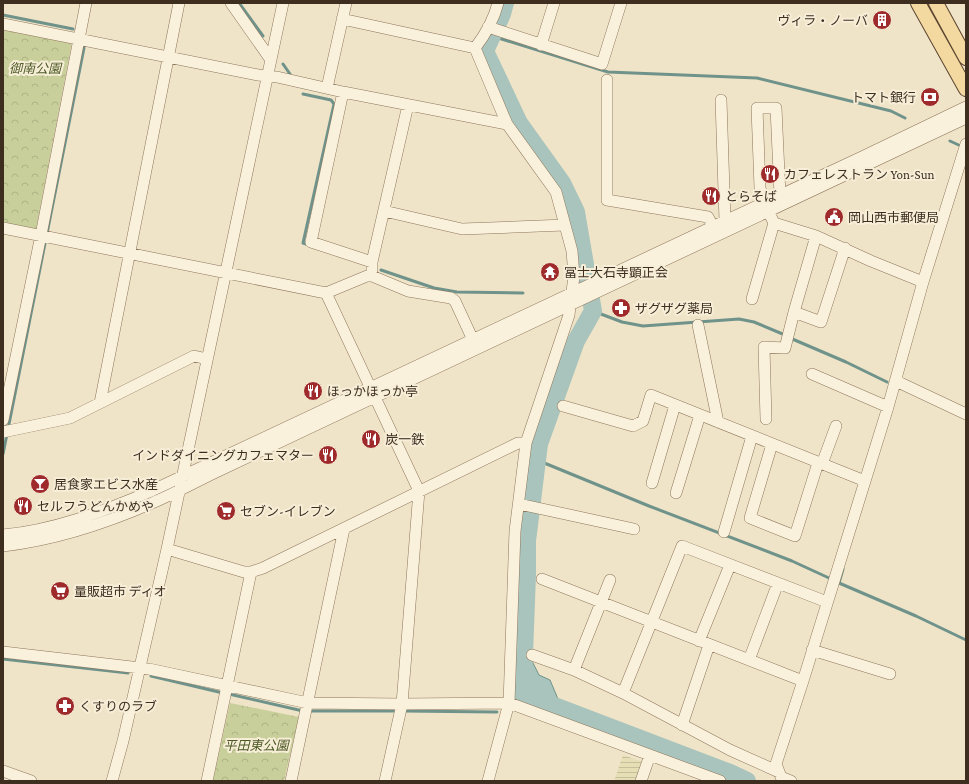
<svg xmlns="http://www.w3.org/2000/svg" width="969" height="784" font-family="'Crimson Pro','Noto Sans JP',serif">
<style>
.farmland{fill:url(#farmland-rules)}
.park{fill:url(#park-crowns)}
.water{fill:#a9c4bc;stroke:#6f938a}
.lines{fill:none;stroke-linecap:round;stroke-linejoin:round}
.stream{stroke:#6f938a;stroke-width:3}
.river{stroke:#a9c4bc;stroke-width:18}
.minor-casing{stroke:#8d765c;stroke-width:12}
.major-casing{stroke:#5b4430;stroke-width:16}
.minor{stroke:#faf1dc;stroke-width:11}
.major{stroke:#f3d9a0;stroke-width:14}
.labels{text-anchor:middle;stroke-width:4;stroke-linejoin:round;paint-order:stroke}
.poi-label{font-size:13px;fill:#3d2e20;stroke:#f7eed8;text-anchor:start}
.park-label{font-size:13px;font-style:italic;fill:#4d5a26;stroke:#f7eed8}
</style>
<defs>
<pattern id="farmland-rules" width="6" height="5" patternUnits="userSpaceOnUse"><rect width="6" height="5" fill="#e6deb5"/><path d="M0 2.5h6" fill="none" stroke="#c6bf9b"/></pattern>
<pattern id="park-crowns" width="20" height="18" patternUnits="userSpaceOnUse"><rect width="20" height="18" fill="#c9cf9b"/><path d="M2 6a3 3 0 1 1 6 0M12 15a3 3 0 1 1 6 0" fill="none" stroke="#aeb285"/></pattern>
</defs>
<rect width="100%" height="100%" fill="#f0e4c8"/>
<!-- farmland -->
<path class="farmland" d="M623,755L643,762L636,781H614Z"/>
<!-- park -->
<path class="park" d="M3,29L72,42L36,229L3,223Z
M230,703L299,717L284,781H213Z"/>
<!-- water -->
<path class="water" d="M517,656L530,657L539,675L550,680L558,699L553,715L520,703L514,697Z"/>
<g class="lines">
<!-- stream -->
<path class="stream" d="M239,3L263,36
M3,15L73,29
M492,36L608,72L757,78L891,111L905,118
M283,64L290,74
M303,94L331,100L334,104L303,243L309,245
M950,141L963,147
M381,270L434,288L457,292L523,293
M593,311L622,322L643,326L739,319L754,322L785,335
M790,338L846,362L887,382
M8,429L84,48
M3,454L7,434
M537,460L649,506L792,561L829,578
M843,569L839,583L916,616L966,640
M3,659L128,673
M151,676L223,693
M229,694L303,711
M309,711H397
M403,711L497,712"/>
<!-- river -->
<path class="river" d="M505,3L502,14L485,51L519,123L562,183L576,212L593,311L576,341L539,444L527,541V575L523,681
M517,699L524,695L541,701L730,773L747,781"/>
<defs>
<path id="minor" d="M231,3L271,60
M342,19L475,48
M3,24L258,75L277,77L343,92L507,124
M488,27L602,64L621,3
M541,45L554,3
M475,48L507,124L556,192L572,251L574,276L569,315L526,443L515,531L509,703L488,781
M475,48C485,35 494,19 498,3
M607,80V200L708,217L716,232
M327,88L346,3
M343,92L311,242L372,262
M721,100L725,221
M780,195L776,108H757L760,188L764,203L774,223L816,236L871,261L923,282
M384,211L462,229L565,225
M3,228L326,293L419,491L402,704L385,781
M816,236L794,312L821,322L845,248
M372,270V262L408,105
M326,293L367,276H372L408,291L451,298L455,301L473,340
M752,299L774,223
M698,325L718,422
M812,374L888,407
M896,381L966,414
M100,403L179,3
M563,406L633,426L643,421L651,395L865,481
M766,419L764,347L785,348L794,312
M3,420L41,235L86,3
M3,432L70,418L194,356L207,359
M772,444L750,518L795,536L818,463
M822,464L836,426
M652,483L675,405
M676,493L700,415
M519,504L634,529
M724,532L752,436
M3,535C54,530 102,512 149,492L725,221L862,157L966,107
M3,546C55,540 104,524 152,503C174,494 195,482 216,472L966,118
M167,549L244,572H251L263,568L518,443H526
M542,579L803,681
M699,641L730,565
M812,650L890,674
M3,652L149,669L308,703L402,704L509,703L720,781
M532,655L574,670L623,693L730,750L779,772
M749,660L778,583
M574,670L610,580
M623,693L682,546L827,602
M682,725L709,645
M3,771L31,781
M112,781L123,741L167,549L283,3
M207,781L251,572
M291,781L344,529
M641,781L650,755
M791,781L781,777L776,764L803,681L888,407L923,282L966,144"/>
<path id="major" d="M918,3L966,89
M936,3L966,58"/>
</defs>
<!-- minor casing -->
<use href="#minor" class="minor-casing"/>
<!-- major casing -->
<use href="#major" class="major-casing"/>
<!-- minor -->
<use href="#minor" class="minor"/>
<!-- major -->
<use href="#major" class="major"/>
</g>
<!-- icons -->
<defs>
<symbol id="building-disc" viewBox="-11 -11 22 22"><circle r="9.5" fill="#9e2a2b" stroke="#f7eed8"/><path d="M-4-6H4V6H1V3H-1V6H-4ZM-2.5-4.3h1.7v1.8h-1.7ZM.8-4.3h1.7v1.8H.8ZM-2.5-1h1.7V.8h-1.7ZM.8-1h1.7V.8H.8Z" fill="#fff"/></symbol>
<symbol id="bank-disc" viewBox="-11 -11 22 22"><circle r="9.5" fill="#9e2a2b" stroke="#f7eed8"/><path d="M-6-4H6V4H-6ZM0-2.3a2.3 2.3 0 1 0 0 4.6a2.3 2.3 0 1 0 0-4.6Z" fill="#fff"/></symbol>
<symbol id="restaurant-disc" viewBox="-11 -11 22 22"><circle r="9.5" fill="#9e2a2b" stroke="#f7eed8"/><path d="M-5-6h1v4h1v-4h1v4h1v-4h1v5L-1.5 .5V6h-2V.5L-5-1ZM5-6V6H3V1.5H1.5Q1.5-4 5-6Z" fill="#fff"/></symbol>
<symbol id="civic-disc" viewBox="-11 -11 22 22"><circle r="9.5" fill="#9e2a2b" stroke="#f7eed8"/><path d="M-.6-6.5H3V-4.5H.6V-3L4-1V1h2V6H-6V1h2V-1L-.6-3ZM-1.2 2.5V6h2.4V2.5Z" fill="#fff"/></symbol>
<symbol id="temple-disc" viewBox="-11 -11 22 22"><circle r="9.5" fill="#9e2a2b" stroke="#f7eed8"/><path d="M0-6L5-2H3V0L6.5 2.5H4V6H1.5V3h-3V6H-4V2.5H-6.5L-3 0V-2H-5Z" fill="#fff"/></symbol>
<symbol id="pharmacy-disc" viewBox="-11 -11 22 22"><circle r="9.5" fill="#9e2a2b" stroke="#f7eed8"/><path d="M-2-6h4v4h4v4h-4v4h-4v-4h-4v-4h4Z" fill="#fff"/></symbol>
<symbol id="bar-disc" viewBox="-11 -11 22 22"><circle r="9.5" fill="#9e2a2b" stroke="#f7eed8"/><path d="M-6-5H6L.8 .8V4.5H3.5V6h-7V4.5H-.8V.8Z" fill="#fff"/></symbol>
<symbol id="supermarket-disc" viewBox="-11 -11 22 22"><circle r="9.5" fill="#9e2a2b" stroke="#f7eed8"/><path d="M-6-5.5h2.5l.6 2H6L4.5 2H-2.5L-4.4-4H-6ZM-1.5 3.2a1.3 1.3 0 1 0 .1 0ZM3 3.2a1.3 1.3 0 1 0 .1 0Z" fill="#fff"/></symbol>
</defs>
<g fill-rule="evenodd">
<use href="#building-disc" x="871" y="9" width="22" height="22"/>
<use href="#bank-disc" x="919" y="86" width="22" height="22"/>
<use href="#restaurant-disc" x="759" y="163" width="22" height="22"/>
<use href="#restaurant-disc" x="700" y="185" width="22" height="22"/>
<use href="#civic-disc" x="823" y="206" width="22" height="22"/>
<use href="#temple-disc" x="539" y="261" width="22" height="22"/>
<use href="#pharmacy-disc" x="610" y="297" width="22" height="22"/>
<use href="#restaurant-disc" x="302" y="380" width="22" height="22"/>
<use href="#restaurant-disc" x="360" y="428" width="22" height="22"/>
<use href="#restaurant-disc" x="317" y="444" width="22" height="22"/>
<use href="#bar-disc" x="29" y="473" width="22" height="22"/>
<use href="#restaurant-disc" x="12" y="495" width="22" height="22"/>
<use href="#supermarket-disc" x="215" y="500" width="22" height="22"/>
<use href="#supermarket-disc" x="49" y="580" width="22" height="22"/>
<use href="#pharmacy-disc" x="54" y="695" width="22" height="22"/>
</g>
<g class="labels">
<!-- poi labels -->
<g class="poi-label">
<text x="868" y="25" text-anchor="end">ヴィラ・ノーバ</text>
<text x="916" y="102" text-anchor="end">トマト銀行</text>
<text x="784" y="179">カフェレストラン Yon-Sun</text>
<text x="725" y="201">とらそば</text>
<text x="848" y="222">岡山西市郵便局</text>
<text x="564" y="277">冨士大石寺顕正会</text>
<text x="635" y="313">ザグザグ薬局</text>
<text x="327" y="396">ほっかほっか亭</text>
<text x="385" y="444">炭一鉄</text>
<text x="314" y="460" text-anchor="end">インドダイニングカフェマター</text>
<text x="54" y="489">居食家エビス水産</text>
<text x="37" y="511">セルフうどんかめや</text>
<text x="240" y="516">セブン-イレブン</text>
<text x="74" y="596">量販超市 ディオ</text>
<text x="79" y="711">くすりのラブ</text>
</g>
<!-- park labels -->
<g class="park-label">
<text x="35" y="73">御南公園</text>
<text x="256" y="750">平田東公園</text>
</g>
</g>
<!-- border -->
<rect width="969" height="784" fill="none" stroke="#3d2e20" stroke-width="8"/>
</svg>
